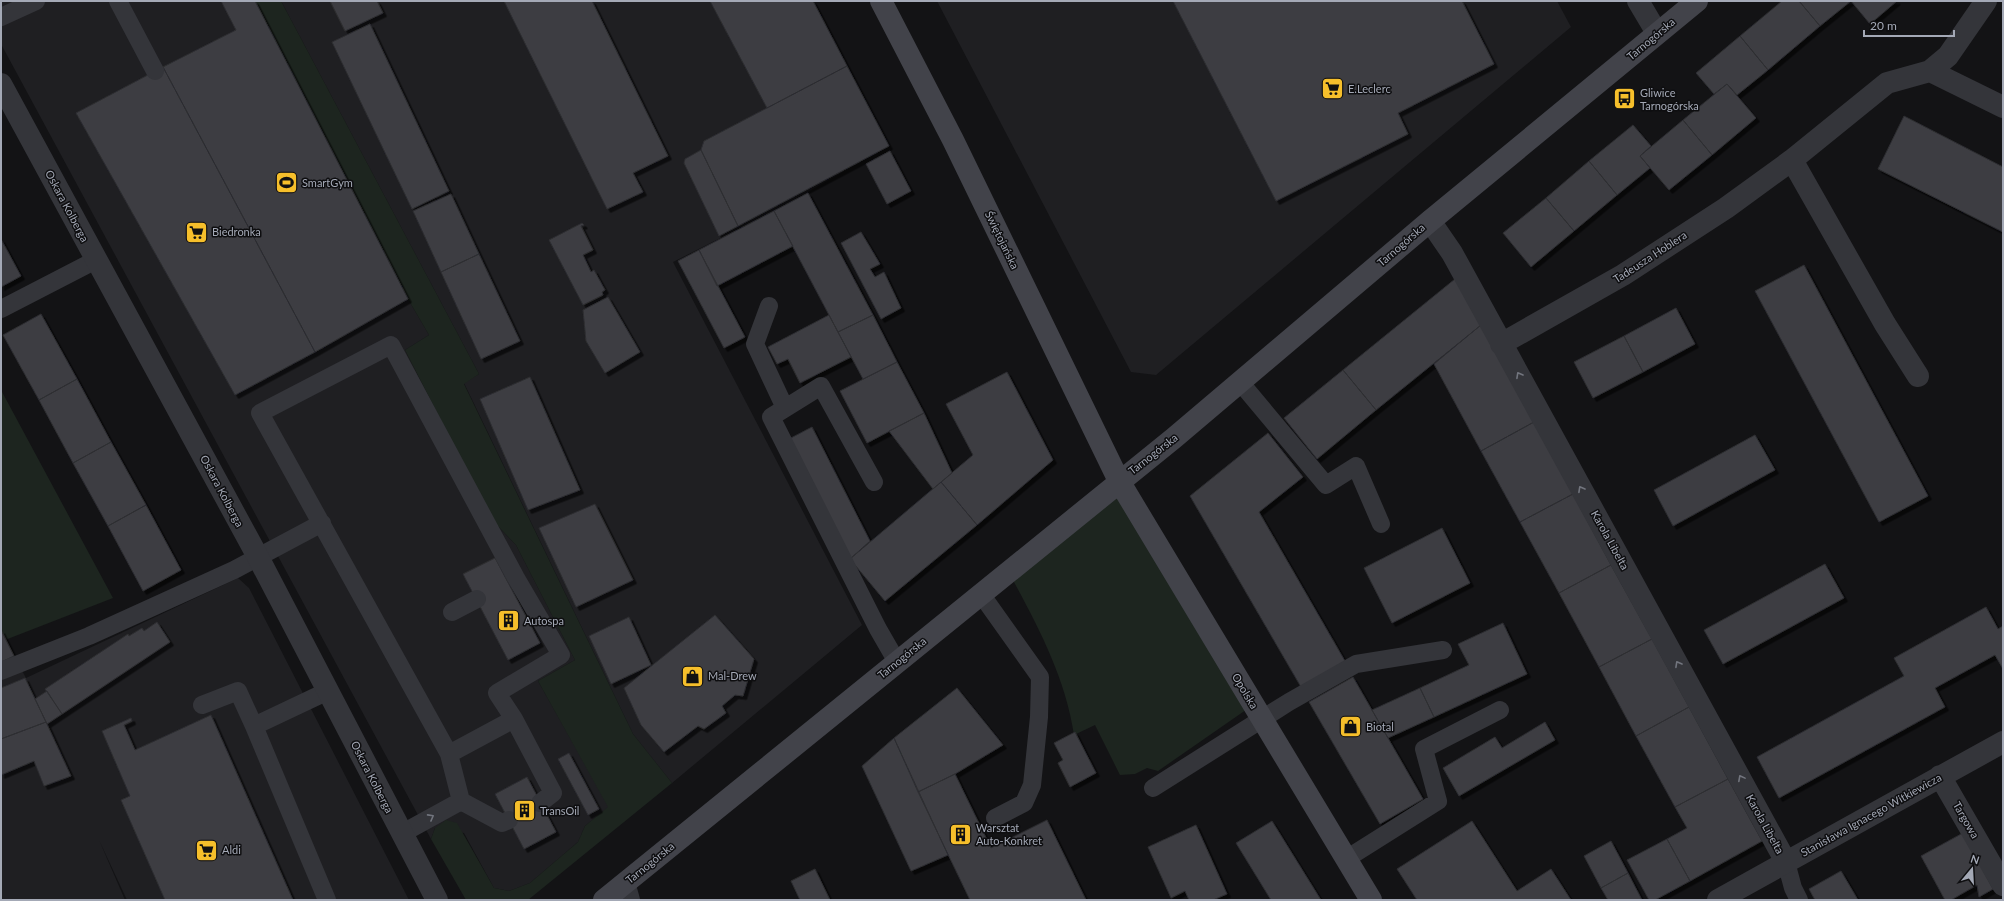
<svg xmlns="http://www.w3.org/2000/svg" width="2004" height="901" font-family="Lato,sans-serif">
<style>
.built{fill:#1f1f22}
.green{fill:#1d251f}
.building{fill:#3d3e42;stroke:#2d2d31;filter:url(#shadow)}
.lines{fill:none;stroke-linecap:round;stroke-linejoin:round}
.lane{stroke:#34353a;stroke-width:18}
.street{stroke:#34353a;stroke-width:22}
.secondary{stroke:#42434a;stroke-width:22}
.oneway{stroke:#72757e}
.labels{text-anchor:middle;stroke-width:3;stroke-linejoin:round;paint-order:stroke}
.street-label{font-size:11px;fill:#a4a9b6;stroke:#0e0e10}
.poi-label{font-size:11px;fill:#a4a9b6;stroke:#0e0e10;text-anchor:start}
</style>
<defs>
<filter id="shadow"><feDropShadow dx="3.5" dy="3.5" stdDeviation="0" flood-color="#0009"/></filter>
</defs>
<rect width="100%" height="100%" fill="#131315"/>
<!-- built -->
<path class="built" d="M1,1H255L408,299L429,335L405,350L492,520L516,545L575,660L538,681L609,807L585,826L578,842L530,883L509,891L494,888L464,833L435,828L431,839L1,44Z
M281,1H811L887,147L774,211L673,262L862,625L672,783L633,734L464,383L479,374Z
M937,1H1557L1571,27L1156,375L1131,372Z
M238,578L249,588L409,900H127L99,840L125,900H1V631L26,678Z"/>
<!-- green -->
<path class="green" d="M255,1H281L479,374L464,384L633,734L672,783L528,900H466L431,839L435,828L446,820L457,823L494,888L509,891L530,883L578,842L585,826L608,807L538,681L575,660L516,545L492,520L405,350L429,335L408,299Z
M1,390L113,598L5,640L1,631Z
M1119,481L1253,705L1158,771L1147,768L1135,774L1120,775L1095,725L1074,735C1065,675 1036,623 1008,571Z"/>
<!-- building -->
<path class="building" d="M221,1H255L408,299L315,352L163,67L236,30Z
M330,1H377L383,13L345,31Z
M504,1H592L668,156L633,173L643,192L607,209Z
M710,1H813L847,66L767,108Z
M1173,1H1462L1494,64L1398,113L1408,134L1276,201Z
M1782,1H1799L1820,26L1768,70L1740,36Z
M1799,1H1851L1820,26Z
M1851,1H1897L1870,24Z
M370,24L449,191L412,209L332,42Z
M1740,36L1768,70L1737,95L1727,84L1714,94L1696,73Z
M847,66L889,146L738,226L701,150L704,141Z
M163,67L315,352L235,395L76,113Z
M1727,84L1756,118L1712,155L1683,120Z
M1904,116L2003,167V232L1878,169Z
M1683,120L1712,155L1669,190L1640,156Z
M1633,125L1651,146L1640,156L1650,168L1617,195L1589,161Z
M701,150L738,226L719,236L684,163L685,159Z
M890,151L911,191L887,204L866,164Z
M1589,161L1617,195L1574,231L1546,198Z
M808,193L873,315L838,332L774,211Z
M451,194L479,254L441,272L413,211Z
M1546,198L1574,231L1531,267L1503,233Z
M774,211L793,246L717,286L699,250Z
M582,223L584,225L581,226L593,250L583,255L591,272L594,270L605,290L602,292L603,295L583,305L549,240Z
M861,232L880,264L870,269L875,277L884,272L901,308L881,319L841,243Z
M1,239L21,276L1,287Z
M699,250L745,337L724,348L678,261Z
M479,254L520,341L481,359L441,272Z
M1804,265L1928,496L1879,522L1755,291Z
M1455,279L1481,325L1376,410L1343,370Z
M608,297L640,352L605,373L586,341L583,310Z
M1676,308L1695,344L1643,372L1624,336Z
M41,314L77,379L39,400L3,335Z
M829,315L851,357L800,383L788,359L777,364L768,347Z
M873,315L897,362L863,379L838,332Z
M1481,325L1534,422L1481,451L1434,364Z
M1624,336L1643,372L1593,398L1574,362Z
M897,362L924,413L867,443L840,391Z
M1343,370L1376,410L1317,459L1284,418Z
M1007,372L1053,460L977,525L941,482L973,455L946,404Z
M530,377L580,490L528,510L480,399Z
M77,379L111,442L73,463L39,400Z
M924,413L952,473L933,489L889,431Z
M1534,422L1573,494L1520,522L1481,451Z
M812,427L870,541L850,559L789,439Z
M1268,433L1303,477L1259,512L1345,661L1301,687L1190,496Z
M1755,435L1775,470L1673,526L1654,490Z
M111,442L146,505L108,526L73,463Z
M941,482L977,525L885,601L850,559Z
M1573,494L1611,565L1559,593L1520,522Z
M595,504L633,580L576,607L539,528Z
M146,505L181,570L143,591L108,526Z
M1442,528L1470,583L1392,623L1364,568Z
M495,558L540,643L508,660L463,574Z
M1825,564L1844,598L1723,664L1704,630Z
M1611,565L1652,639L1599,667L1559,593Z
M1986,607L1998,629L2003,626V669L1995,655L1935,688L1945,707L1779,798L1757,757L1904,676L1894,658Z
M715,615L754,659L743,696L735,695L722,706L726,713L704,729L698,726L664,752L641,725L624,688Z
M629,617L651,665L611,684L589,636Z
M157,622L170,642L62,714L45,689L128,634L129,636L142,628L144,631Z
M1503,623L1527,674L1434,717L1420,688L1469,665L1458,644Z
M1,630L14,656L1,662Z
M1652,639L1689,707L1636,736L1599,667Z
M1353,677L1423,799L1380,824L1309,702Z
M25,678L46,722L1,739V688Z
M957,688L1003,745L955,774L918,792L894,738Z
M1420,688L1434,717L1388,738L1372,710Z
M47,691L62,714L47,724L35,699Z
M1689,707L1728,779L1675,807L1636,736Z
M211,715L293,900H165L121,800L130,796L102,731L131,718L132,721L124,725L135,750Z
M46,722L71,776L44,786L34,761L1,775V739Z
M1545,722L1555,740L1459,796L1443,768L1495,737L1502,748Z
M1075,732L1096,773L1070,787L1058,763L1063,760L1054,743Z
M894,738L948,855L911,871L862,766Z
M569,753L599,809L588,815L558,759Z
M955,774L991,848L1047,820L1086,900H970L918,792Z
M527,777L556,832L524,849L495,794Z
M1728,779L1762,841L1690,881L1667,839L1687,828L1675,807Z
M1272,821L1321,900H1271L1236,843Z
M1472,821L1517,891L1551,869L1571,900H1417L1397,869Z
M1196,825L1227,894L1213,900H1189L1185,891L1171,898L1148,847Z
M1963,833L1993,889L1979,897L1977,885L1951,900H1945L1921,856Z
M1667,839L1690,881L1655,900H1649L1627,860Z
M1611,841L1628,873L1601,888L1584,856Z
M815,869L830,900H800L791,881Z
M1841,871L1858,900H1815L1809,889Z
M1628,873L1642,900H1608L1601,888Z"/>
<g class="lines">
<!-- lane -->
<path class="lane" d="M118,1L155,71
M1,17L36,1
M769,306L755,344L785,408
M1,309L96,260
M1240,382L1326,485L1356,466L1381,524
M874,482L821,386L771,417L878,629L897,662
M981,594L1040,677L1039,717L1032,785L1024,803L995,818
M452,612L477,599
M1,671L89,636L234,570L322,523
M202,705L238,691L254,726L328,691
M254,726L327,900
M449,754L260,413L391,345L516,578L561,655L497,693L514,719
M1153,788L1289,702L1356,664L1443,650
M509,820L502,823L461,801L449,754L514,719L553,793L540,803
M401,834L461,801
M1346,859L1438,801L1424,749L1500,710
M1786,862L1793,888L1799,900
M626,882L631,900"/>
<!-- street -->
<path class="street" d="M1638,1L1657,33
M1930,71L1948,56L1986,1
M1,84L258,557L437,900
M1792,160L1885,324L1918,376
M1430,221L1452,253L1786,862
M1501,344L1623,275L1726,208L1792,160L1887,83L1930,71L2003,107
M1940,776L2003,885
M1718,900L2003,742"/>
<!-- secondary -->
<path class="secondary" d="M881,1L953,140L1119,481L1371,900
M604,900L1174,438L1430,221L1697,1"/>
</g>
<!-- one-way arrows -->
<defs><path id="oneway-chevron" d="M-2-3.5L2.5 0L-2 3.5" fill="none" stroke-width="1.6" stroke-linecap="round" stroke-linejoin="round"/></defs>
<g class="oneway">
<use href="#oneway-chevron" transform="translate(1519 375) rotate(-119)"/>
<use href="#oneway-chevron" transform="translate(1581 489) rotate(-119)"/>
<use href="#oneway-chevron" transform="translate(1678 664) rotate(-119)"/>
<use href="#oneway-chevron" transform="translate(1741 778) rotate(-118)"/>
<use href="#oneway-chevron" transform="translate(431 817) rotate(-29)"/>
</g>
<!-- icons -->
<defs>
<symbol id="supermarket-square" viewBox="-11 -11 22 22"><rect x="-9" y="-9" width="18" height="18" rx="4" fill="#f6bf2b" stroke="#0e0e10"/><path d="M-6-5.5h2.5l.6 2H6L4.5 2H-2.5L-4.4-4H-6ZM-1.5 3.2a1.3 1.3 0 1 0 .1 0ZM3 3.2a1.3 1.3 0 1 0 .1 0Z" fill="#111"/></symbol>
<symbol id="bus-square" viewBox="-11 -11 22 22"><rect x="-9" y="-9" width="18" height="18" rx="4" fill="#f6bf2b" stroke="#0e0e10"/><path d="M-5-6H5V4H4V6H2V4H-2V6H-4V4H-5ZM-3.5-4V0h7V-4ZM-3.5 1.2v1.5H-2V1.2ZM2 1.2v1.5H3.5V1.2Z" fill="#111"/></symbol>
<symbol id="stadium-square" viewBox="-11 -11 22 22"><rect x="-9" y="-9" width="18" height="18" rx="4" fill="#f6bf2b" stroke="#0e0e10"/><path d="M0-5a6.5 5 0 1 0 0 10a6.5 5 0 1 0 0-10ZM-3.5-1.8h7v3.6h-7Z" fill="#111"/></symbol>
<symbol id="building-square" viewBox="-11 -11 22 22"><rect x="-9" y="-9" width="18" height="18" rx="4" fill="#f6bf2b" stroke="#0e0e10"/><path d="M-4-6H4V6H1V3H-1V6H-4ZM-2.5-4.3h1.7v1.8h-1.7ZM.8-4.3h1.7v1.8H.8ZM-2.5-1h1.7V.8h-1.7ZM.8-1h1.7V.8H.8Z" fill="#111"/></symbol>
<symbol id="shop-square" viewBox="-11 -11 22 22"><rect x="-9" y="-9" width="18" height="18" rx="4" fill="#f6bf2b" stroke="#0e0e10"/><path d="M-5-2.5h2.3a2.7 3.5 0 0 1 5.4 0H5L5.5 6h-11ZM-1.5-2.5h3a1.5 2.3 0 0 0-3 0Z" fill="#111"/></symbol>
</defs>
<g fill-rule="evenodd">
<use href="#supermarket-square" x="1320" y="76" width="25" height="25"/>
<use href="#bus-square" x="1612" y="86" width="25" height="25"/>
<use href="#stadium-square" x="274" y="170" width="25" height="25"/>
<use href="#supermarket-square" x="184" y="220" width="25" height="25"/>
<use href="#building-square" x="496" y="608" width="25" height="25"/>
<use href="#shop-square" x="680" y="664" width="25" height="25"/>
<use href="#shop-square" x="1338" y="714" width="25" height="25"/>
<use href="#building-square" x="512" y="798" width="25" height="25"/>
<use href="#building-square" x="948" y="822" width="25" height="25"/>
<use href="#supermarket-square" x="194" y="838" width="25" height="25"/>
</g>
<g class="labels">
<!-- street labels -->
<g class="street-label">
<text transform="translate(1651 39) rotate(-40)" y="4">Tarnogórska</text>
<text transform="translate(67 206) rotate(62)" y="4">Oskara Kolberga</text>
<text transform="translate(1002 240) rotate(64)" y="4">Świętojańska</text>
<text transform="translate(1401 245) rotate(-41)" y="4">Tarnogórska</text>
<text transform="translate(1650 257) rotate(-33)" y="4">Tadeusza Hoblera</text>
<text transform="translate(1153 454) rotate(-38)" y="4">Tarnogórska</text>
<text transform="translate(222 491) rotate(62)" y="4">Oskara Kolberga</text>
<text transform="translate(1610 540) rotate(61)" y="4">Karola Libelta</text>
<text transform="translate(902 658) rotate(-39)" y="4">Tarnogórska</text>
<text transform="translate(1245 691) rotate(59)" y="4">Opolska</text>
<text transform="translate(372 777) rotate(63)" y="4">Oskara Kolberga</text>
<text transform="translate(1871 815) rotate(-29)" y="4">Stanisława Ignacego Witkiewicza</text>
<text transform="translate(1966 820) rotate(60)" y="4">Targowa</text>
<text transform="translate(1765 824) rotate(61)" y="4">Karola Libelta</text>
<text transform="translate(650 863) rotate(-39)" y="4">Tarnogórska</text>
</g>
<!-- poi labels -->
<g class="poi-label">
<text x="1348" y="93">E.Leclerc</text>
<text x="1640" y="97">Gliwice<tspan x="1640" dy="13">Tarnogórska</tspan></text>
<text x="302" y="187">SmartGym</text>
<text x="212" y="236">Biedronka</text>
<text x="524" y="625">Autospa</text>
<text x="708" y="680">Mal-Drew</text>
<text x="1366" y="731">Biotal</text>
<text x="540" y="815">TransOil</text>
<text x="976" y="832">Warsztat<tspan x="976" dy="13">Auto-Konkret</tspan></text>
<text x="222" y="854">Aldi</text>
</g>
</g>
<!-- border -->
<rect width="2004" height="901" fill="none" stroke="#a4a9b6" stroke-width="4"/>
<!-- north arrow -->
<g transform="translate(1972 869) rotate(18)" stroke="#0e0e10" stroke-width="3" paint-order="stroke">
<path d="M0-3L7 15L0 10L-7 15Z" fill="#a4a9b6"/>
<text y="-6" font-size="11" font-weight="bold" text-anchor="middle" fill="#a4a9b6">N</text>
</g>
<!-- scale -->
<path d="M1864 30v6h90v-6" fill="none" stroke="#a4a9b6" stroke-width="2"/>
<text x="1870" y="30" font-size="12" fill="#a4a9b6" stroke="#0e0e10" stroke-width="3" paint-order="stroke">20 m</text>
</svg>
